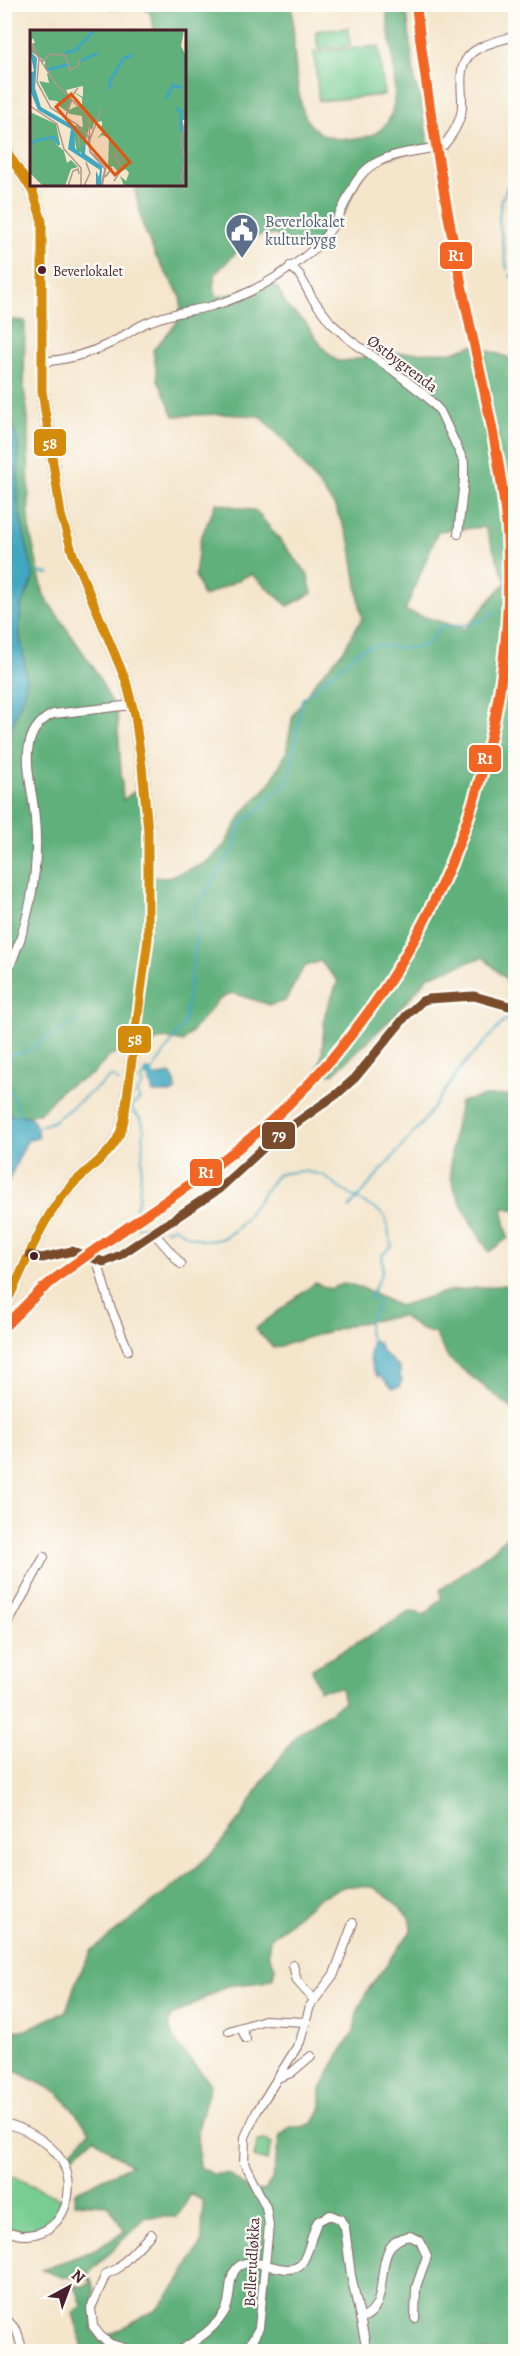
<svg xmlns="http://www.w3.org/2000/svg" width="520" height="2356" font-family="Alegreya,serif">
<style>
.green{fill:#77cd92;stroke:#60765e;stroke-width:1.5}
.forest{fill:#61b07c;stroke:#566854;stroke-width:1.5;fill-rule:evenodd}
.water{fill:#40a7c0;stroke:#456376;stroke-width:1.5}
.lines{fill:none;stroke-linecap:round;stroke-linejoin:round}
.stream{stroke:#40a7c0;stroke-width:2}
.canal{stroke:#40a7c0;stroke-width:8}
.minor-casing{stroke:#866463;stroke-width:10}
.secondary-casing{stroke:#866463;stroke-width:14}
.minor{stroke:#fff;stroke-width:8}
.secondary{stroke:#f9e7c3;stroke-width:10}
.bus-1-casing{stroke:#fdfcf7;stroke-width:14}
.bus-2-casing{stroke:#fdfcf7;stroke-width:14}
.bus-1{stroke:#d48b09;stroke-width:9}
.bus-2{stroke:#7a4b2a;stroke-width:9}
.rail-1-casing{stroke:#fdfcf7;stroke-width:15}
.rail-1{stroke:#f26522;stroke-width:10}
.bus-dot{fill:#4a1f2b;stroke:#fdfcf7;stroke-width:2}
.labels{text-anchor:middle;stroke-width:4.5;stroke-linejoin:round;paint-order:stroke}
.bus-label{font-size:14px;fill:#4a1f2b;stroke:#fdfcf7;text-anchor:start}
.service-label{font-size:16px;fill:#4e5e75;stroke:#fdfcf7;text-anchor:start}
.street-label{font-size:16px;fill:#4a1f2b;stroke:#fdfcf7}
.inset-river{fill:none;stroke:#40a7c0;stroke-width:3}
.inset-road{fill:none;stroke:#b0968b;stroke-width:1.5}
.view{fill:#e0560e;fill-opacity:0.15;stroke:#e0560e;stroke-width:3}
.inset-edge{fill:none;stroke:#4a1f2b;stroke-width:3}
.line-badge{stroke:#fdfcf7;stroke-width:2}
.badge-label{font-size:16px;text-anchor:middle;font-weight:bold;fill:#fff}
</style>
<rect width="100%" height="100%" fill="#fdfcf7"/>
<filter id="ink" filterUnits="userSpaceOnUse"><feTurbulence type="fractalNoise" baseFrequency=".0167" numOctaves="2"/><feDisplacementMap in="SourceGraphic" scale="12" xChannelSelector="R" yChannelSelector="G"/><feConvolveMatrix kernelMatrix="1 2 1 2 8 2 1 2 1" color-interpolation-filters="sRGB"/></filter>
<filter id="wash" filterUnits="userSpaceOnUse"><feTurbulence type="fractalNoise" baseFrequency=".008" numOctaves="4" result="noise"/><feDisplacementMap in="SourceGraphic" scale="24" xChannelSelector="R" yChannelSelector="G"/><feGaussianBlur stdDeviation="1.35" result="paint"/><feColorMatrix in="noise" values="0 0 0 0 0 0 0 0 0 0 0 0 0 0 0 0 0 1.4 0 .05"/><feComposite in="paint" operator="in"/></filter>
<g filter="url(#wash)">
<rect width="100%" height="100%" fill="#f4e5cb"/>
<!-- green -->
<path class="green" d="M348,28L350,46L318,49L316,31Z
M379,46L384,95L319,101L314,52Z
M265,2140L272,2144L267,2161L254,2157L258,2141Z
M14,2177L63,2200C51,2232 36,2234 5,2228L4,2179Z"/>
<!-- forest -->
<path class="forest" d="M109,5H292C294,33 294,95 306,118C314,132 328,139 344,139C399,141 397,101 393,59C390,41 388,23 386,5H406L415,84L421,100L429,147L379,160L360,177L345,211L314,245L295,248L287,247L277,235H260L245,243L216,273L213,287L217,297L232,294L263,282L277,287L288,308L305,322L323,348L337,361H349L378,353L453,352L473,345L515,360V988L483,957L429,976L393,1017L333,1074L318,1071L322,1054L325,1014L338,981L320,961L304,967L285,1001L270,1005L232,993L218,1000L183,1042L165,1038L110,1056L93,1074L62,1089L41,1112L28,1116L8,1114L5,1117V745L26,687V672L19,631L21,606L28,592L23,534L18,507V443L5,399V326L12,320L25,321L24,388L28,417L29,528L44,596L95,670L117,713L123,800L142,786L152,877L166,878L204,864L224,846L242,814L270,784L286,753L293,715L316,681L343,651L362,618L350,541L334,505L285,441L260,416L221,414L174,416L158,380L153,350L180,319L181,297L156,257L143,226L134,185L184,184V32L155,31L150,13L141,5L112,9ZM485,527L506,582L465,629L405,611L438,531Z
M216,503L256,511L307,573L312,593L288,606L251,574L203,597L195,575L200,540Z
M515,1095V1210L502,1207L508,1238L489,1252C475,1230 460,1206 452,1181C447,1162 456,1122 460,1102L484,1096Z
M315,1283L330,1289L345,1283L362,1288L399,1306L449,1291L515,1284V1411L448,1358L435,1334L420,1329L401,1316L353,1324L274,1348L255,1329Z
M515,1528V2351H84L73,2313L82,2306L76,2288L64,2291L65,2285L83,2286L91,2283L88,2278L62,2277L42,2270L97,2249L125,2231L108,2205L74,2203L75,2192L131,2165L102,2145L95,2137L67,2162L64,2158L90,2131L59,2093L7,2067L5,2072V2031L26,2030L66,2011L77,1979L92,1950L187,1876L216,1849L241,1817L262,1782L297,1735L344,1702L341,1688L319,1690L312,1669L411,1611L425,1615L441,1599L440,1590L492,1551ZM346,1886L373,1887L394,1902L410,1918L411,1931L367,1991L357,2013L354,2031L332,2067L321,2090V2110L313,2123L302,2127H291L280,2136L272,2179L265,2190L251,2191L228,2174H212L200,2167L197,2133L210,2085C199,2064 164,2043 170,2017L227,1986L263,1982L273,1978L275,1967L268,1953L270,1939L320,1897ZM191,2194L203,2201L202,2241L183,2276L160,2307L101,2340L93,2331L94,2290L89,2273L146,2217H177Z"/>
<!-- water -->
<path class="water" d="M5,399L18,443V507L34,577L21,606L19,631L26,672V687L5,745Z
M170,1074L175,1081L176,1090L173,1093H153L149,1080L153,1077Z
M8,1114L28,1116L33,1119L39,1136L27,1141L5,1188L4,1117Z
M372,1340L378,1342L382,1352L400,1368V1376L402,1380L399,1387L393,1388L380,1376L378,1377C369,1363 368,1356 372,1340Z"/>
<g class="lines">
<!-- stream -->
<path class="stream" d="M507,269L499,221L501,201L516,168
M510,275L516,282
M37,572L49,574
M4,1052L6,1038
M4,1056L24,1053L80,1019
M4,1080L14,1097L20,1118
M33,1129L54,1121L112,1076L119,1082
M349,1208L423,1122L463,1065L516,1009
M159,1227H137L133,1217L139,1197L144,1129L141,1119L132,1110V1106L140,1099L136,1094L143,1084L140,1079L152,1071L184,1024L198,927L194,911L234,848L241,823L260,809L290,778L302,699L361,649L377,645L413,649L429,642L442,626C462,625 479,626 495,612
M164,1229L168,1230L174,1227C231,1267 246,1211 278,1174L302,1171L323,1175L339,1188L383,1214C390,1224 387,1235 392,1246L382,1255C386,1280 376,1276 371,1298L377,1301L379,1305C371,1315 363,1328 372,1340"/>
<!-- canal -->
<path class="canal" d="M148,1073L152,1078"/>
</g>
</g>
<g filter="url(#ink)">
<g class="lines">
<defs>
<path id="minor" d="M290,266L299,274L312,298L331,323L350,340L394,371L426,396L440,411L464,462V480L458,534
M41,362C66,360 89,354 111,343C125,336 136,326 151,321C170,313 192,311 212,306C247,296 280,277 308,254C321,244 331,230 339,215C349,197 355,175 374,164C395,151 421,152 444,145C453,134 461,122 462,107C463,85 454,61 479,48C490,42 503,39 516,36
M4,978C28,931 40,872 35,820C34,797 26,774 28,751C30,734 38,721 53,714L132,705
M153,1232L181,1264
M30,1255L42,1258L72,1251L104,1262L120,1255L219,1189L272,1140L337,1094L355,1078L406,1016L422,1001L428,999L474,996L516,1008
M97,1260L110,1306L128,1350
M4,1631L44,1557
M293,1965L297,1981L314,2000
M241,2027L246,2039
M229,2031L265,2020L306,2022
M277,2078L291,2073L311,2056
M4,2123C24,2128 47,2140 59,2157C80,2184 66,2234 27,2235C20,2236 12,2232 4,2231
M4,2316L17,2331L23,2352
M360,2319C398,2308 365,2242 410,2236L420,2241L427,2256L416,2287L415,2318
M138,2352L111,2344L102,2338L93,2326L91,2308L106,2274L117,2269L151,2234
M178,2352C195,2341 217,2328 226,2309C232,2296 227,2275 239,2266C256,2254 287,2279 301,2264C309,2255 311,2233 318,2221L330,2215L340,2219L345,2228L351,2275L365,2341
M246,2352L259,2328L269,2225L266,2207L244,2163L245,2137L257,2111L300,2042L310,2006L334,1974L353,1923"/>
<path id="secondary" d="M4,147L33,192L42,221V391L61,515L73,554L126,681L135,716L142,766L148,831V939L124,1120C118,1151 95,1162 74,1183C40,1217 27,1265 4,1307"/>
</defs>
<!-- minor casing -->
<use href="#minor" class="minor-casing"/>
<!-- secondary casing -->
<use href="#secondary" class="secondary-casing"/>
<!-- minor -->
<use href="#minor" class="minor"/>
<!-- secondary -->
<use href="#secondary" class="secondary"/>
<defs>
<path id="bus-1" d="M4,147L33,192L42,221V391L61,515L73,554L126,681L135,716L142,766L148,831V939L124,1120C118,1151 95,1162 74,1183C40,1217 27,1265 4,1307"/>
<path id="bus-2" d="M30,1255L42,1258L72,1251L104,1262L120,1255L219,1189L272,1140L337,1094L355,1078L406,1016L422,1001L428,999L474,996L516,1008"/>
</defs>
<!-- bus-1 casing -->
<use href="#bus-1" class="bus-1-casing"/>
<!-- bus-2 casing -->
<use href="#bus-2" class="bus-2-casing"/>
<!-- bus-1 -->
<use href="#bus-1" class="bus-1"/>
<!-- bus-2 -->
<use href="#bus-2" class="bus-2"/>
<defs>
<path id="rail-1" d="M4,1327L41,1290L61,1274C138,1217 221,1170 289,1104C441,956 520,741 507,529C500,449 479,371 463,292C444,197 427,101 416,4"/>
</defs>
<!-- rail-1 casing -->
<use href="#rail-1" class="rail-1-casing"/>
<!-- rail-1 -->
<use href="#rail-1" class="rail-1"/>
</g>
</g>
<!-- icons -->
<defs>
<symbol id="civic-pin" viewBox="-11 -11 22 30"><path d="M0 17L-7.5 6A9.5 9.5 0 1 1 7.5 6Z" fill="#5c6f8a" stroke="#fdfcf7"/><path d="M-.6-6.5H3V-4.5H.6V-3L4-1V1h2V6H-6V1h2V-1L-.6-3ZM-1.2 2.5V6h2.4V2.5Z" fill="#fff"/></symbol>
</defs>
<g fill-rule="evenodd">
<use href="#civic-pin" x="223" y="211" width="38" height="52"/>
</g>
<!-- markers -->
<g class="bus-dot">
<circle cx="42" cy="270" r="5"/>
<circle cx="34" cy="1256" r="5"/>
</g>
<g class="labels">
<!-- bus labels -->
<g class="bus-label">
<text x="53" y="276">Beverlokalet</text>
</g>
<!-- service labels -->
<g class="service-label">
<text x="265" y="227">Beverlokalet<tspan x="265" dy="18">kulturbygg</tspan></text>
</g>
<!-- street labels -->
<g class="street-label">
<text transform="translate(403 363) rotate(37)" y="6">Østbygrenda</text>
<text transform="translate(251 2262) rotate(-87)" y="6">Bellerudløkka</text>
</g>
</g>
<!-- overview -->
<g transform="translate(30 30)">
<rect width="156" height="156" fill="#f4e5cb"/>
<path d="M1,0H154L151,16L156,26V90H152L154,98L156,94L155,156H94L90,146L96,151L99,143L96,139L89,143L83,136L78,139L79,108L72,105L67,109L73,101L67,97L72,96V91L64,93L62,100L59,97L53,123L47,122L42,95L53,97L52,86L40,84L25,73L29,74L27,71L19,70L9,51L19,53L17,44L20,42L15,39V31L0,21V14L5,13L3,8L0,13ZM53,56V67L40,60L52,68V74L39,80L42,71L36,60ZM0,82L26,94L30,114L27,110L26,114L34,121L37,133L41,130L48,137L41,139L35,156H13L0,143Z" fill="#61b07c" fill-rule="evenodd"/>
<path d="M0,21L7,28L5,58L11,77L44,96L45,118L51,124L56,109L55,124L72,136L71,156H66V141L69,147L70,140L38,119L41,99L8,80L0,60V43L4,41Z" fill="#40a7c0"/>
<path class="inset-river" d="M35,23L46,20L64,0M50,31L68,23M17,40L40,34M80,59V51L94,28L103,25M136,69L143,55L152,58M146,78L151,82V102M0,116L4,111L24,107L29,115"/>
<path class="inset-road" d="M0,10L9,28L7,52L21,78L48,95L58,106L60,122L75,139L71,156M0,14L26,54L59,87L60,121L76,137L72,156M9,29L13,31L20,24L35,25L40,40L48,36L50,29M0,76L27,94L34,119L51,138V156M36,87L41,67L48,58M47,95L50,117M59,112L71,80M155,129L151,113L156,87M75,147L82,138L76,146M84,151L92,139L84,124M38,156L43,141L48,139L49,144M54,156L60,143L56,132M154,156L151,147L156,128"/>
<path class="view" d="M41,64L100,132L85,145L26,77Z"/>
<rect width="156" height="156" class="inset-edge"/>
</g>
<g class="line-badge">
<rect x="439" y="241" width="34" height="29" rx="6" fill="#f26522"/>
<rect x="33" y="428" width="34" height="29" rx="6" fill="#d48b09"/>
<rect x="468" y="744" width="34" height="29" rx="6" fill="#f26522"/>
<rect x="117" y="1025" width="35" height="29" rx="6" fill="#d48b09"/>
<rect x="261" y="1121" width="35" height="29" rx="6" fill="#7a4b2a"/>
<rect x="189" y="1158" width="34" height="29" rx="6" fill="#f26522"/>
</g>
<g class="badge-label">
<text x="456" y="261">R1</text>
<text x="50" y="449">58</text>
<text x="485" y="764">R1</text>
<text x="135" y="1045">58</text>
<text x="279" y="1141">79</text>
<text x="206" y="1178">R1</text>
</g>
<!-- margin -->
<rect width="520" height="2356" fill="none" stroke="#fdfcf7" stroke-width="24"/>
<!-- north arrow -->
<g transform="translate(69 2287) rotate(41)" stroke="#fdfcf7" stroke-width="4.5" paint-order="stroke">
<path d="M0-4.5L10 22L0 15L-10 22Z" fill="#4a1f2b"/>
<text y="-9" font-size="16" font-weight="bold" text-anchor="middle" fill="#4a1f2b">N</text>
</g>
</svg>
